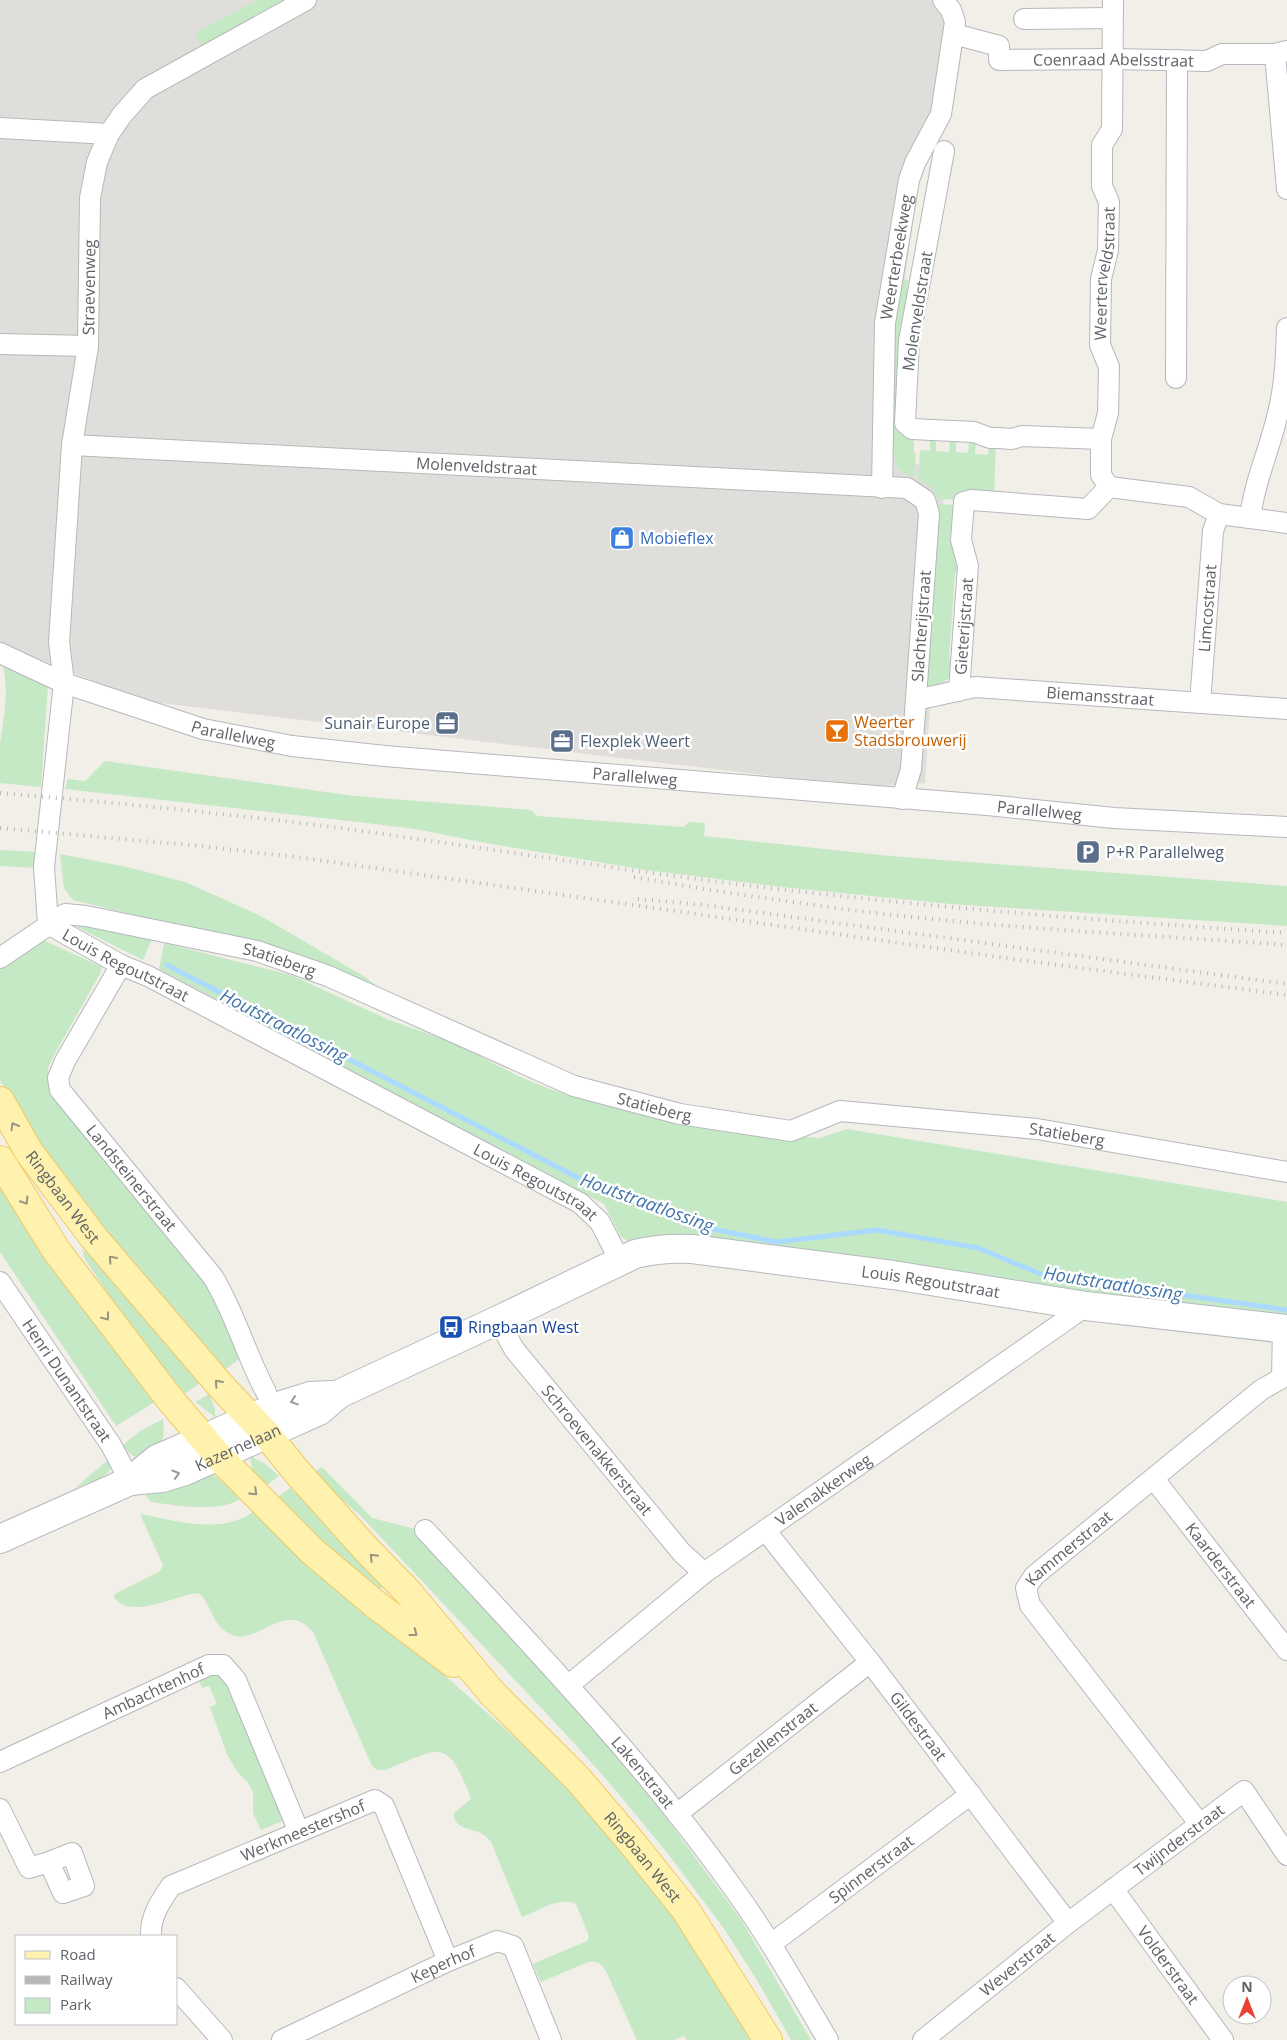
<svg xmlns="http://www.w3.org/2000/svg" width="1287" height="2040" font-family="'Open Sans',sans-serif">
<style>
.industrial{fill:#e0deda}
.green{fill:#c5e8c5}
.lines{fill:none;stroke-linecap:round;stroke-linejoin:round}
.stream{stroke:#aadaff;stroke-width:5}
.street-casing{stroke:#b5b8bc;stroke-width:22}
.secondary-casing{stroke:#b6babf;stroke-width:30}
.primary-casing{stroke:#f2c960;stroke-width:30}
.street{stroke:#fff;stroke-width:20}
.secondary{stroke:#fff;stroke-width:28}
.primary{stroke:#fff2af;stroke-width:28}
.rail{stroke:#b6b7b8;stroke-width:4;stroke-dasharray:1 6;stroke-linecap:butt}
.oneway{stroke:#979581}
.oneway2{stroke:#979a9d}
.labels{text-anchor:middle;stroke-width:5;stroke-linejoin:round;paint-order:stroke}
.street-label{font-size:16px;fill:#5f6368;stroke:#fff}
.shop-label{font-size:16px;fill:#366cbe;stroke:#fff;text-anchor:start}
.food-label{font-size:16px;fill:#c56008;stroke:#fff;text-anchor:start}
.service-label{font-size:16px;fill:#4e5e75;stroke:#fff;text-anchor:start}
.transit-label{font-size:16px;fill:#164399;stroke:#fff;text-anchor:start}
.water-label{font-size:18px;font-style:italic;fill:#4174aa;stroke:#fff}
</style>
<rect width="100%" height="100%" fill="#f1efe8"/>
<!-- industrial -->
<path class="industrial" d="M0,0H944L954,12L920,177L899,316L894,442L944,490L925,783L864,787L144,701L0,644Z"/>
<!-- green -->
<path class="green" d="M257,0H290L203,47L195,33Z
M900,279L908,280L907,288L912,295L898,411H891L894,325Z
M891,418H898L897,429L901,435L913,437L914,439V453H916L914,477C902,474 895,470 895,456H890Z
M930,439L936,440V451L949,452L950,440L956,441V452L968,453L969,442H976L975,454L988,455L989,443L996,444L994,495L959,493L958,500L938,499L931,487L918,478L920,450L930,451Z
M940,504L957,505L961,568L955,573L949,658L954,664L953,674L940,687L925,688L935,505Z
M3,666L48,685L41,787L0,783C0,770 0,757 0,744C4,716 9,694 3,666Z
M105,761L354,796L531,810L537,816L683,827L690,822L705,823L704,836L890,856L1287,886V926L951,904L791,888L646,870L486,843L415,829L359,822L65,789L68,779L85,781Z
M0,850L36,852L35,868L0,866Z
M60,854L127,867L185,882L259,915L365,977L411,1013L171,924L73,900L64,888Z
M69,923L152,939L143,960Z
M43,940L102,967L100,974L54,1055L48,1068L49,1081L209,1283L242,1357L219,1374L31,1141L0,1080V968Z
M164,943L291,975L389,1020L452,1042L518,1076L555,1091L625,1110L695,1123L775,1135L820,1138L847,1129L1287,1202V1317L1042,1285L632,1244L621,1237L604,1204L159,969Z
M0,1179L158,1400L116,1426L0,1252Z
M82,1250L95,1259L201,1383L185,1393L148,1354L85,1259Z
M209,1394L215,1409V1417L195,1402Z
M163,1419C164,1426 165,1437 161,1443C159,1446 154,1449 152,1451C140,1461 130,1458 123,1445L140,1431Z
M250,1456L264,1463L279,1476L263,1488L252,1470Z
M109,1459C120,1476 87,1483 75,1488Z
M322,1467L372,1518L415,1529L498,1619L587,1721L658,1807L742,1921L811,2040H791L757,1980L725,1930L672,1859L618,1793L575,1744L360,1515L312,1474Z
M214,1475L242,1497C225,1514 174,1505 151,1502L144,1493Z
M290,1488L317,1513L382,1587L379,1590L274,1500Z
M257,1509L566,1783L672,1908L756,2040H687L684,2036L674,2040H637L606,1971C601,1963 598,1961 588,1962L541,1982L533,1964L587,1941L589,1936L576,1904C559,1896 538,1911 522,1917L491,1842C488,1839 485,1835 481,1833C470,1828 453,1829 454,1813L471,1799C447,1735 441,1748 385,1770H378L372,1766L313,1632C284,1597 256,1650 228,1633C213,1625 211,1604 199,1593C174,1595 131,1621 114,1597L115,1594L160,1571L163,1565L140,1514C177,1521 226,1536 257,1509Z
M218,1674L223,1678L285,1820L261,1830L253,1813V1792L248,1783L236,1770L227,1754L210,1707L217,1704L209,1686L202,1688L199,1680Z"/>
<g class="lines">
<!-- stream -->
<path class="stream" d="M167,965L592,1185L698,1226L777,1242L877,1230L978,1248L1043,1275L1287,1310"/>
<defs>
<g id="street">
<path d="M1024,19L1112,18"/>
<path id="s1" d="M954,34L999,46V60L1114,59L1207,61L1222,54H1275L1287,51"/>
<path d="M1275,54L1287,189"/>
<path d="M0,128L109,134"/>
<path d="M944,151L909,341L905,423L912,429L974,432L990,438H999L1012,439L1022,436L1101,439"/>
<path d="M0,344L88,346"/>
<path d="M1176,378L1177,60"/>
<path id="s2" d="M72,445L907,488L925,500L929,514L911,769L902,799"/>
<path id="s3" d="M1109,487L1101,475V439L1108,413L1109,367L1100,345L1101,279L1108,250L1109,202L1102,186V145L1112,129L1113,0"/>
<path id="s4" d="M882,488L885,323L909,180L915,163L941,114L955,22L951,10L943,0"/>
<path d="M1250,518C1254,483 1269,451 1277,417C1285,388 1286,358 1287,328"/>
<path id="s5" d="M0,653L64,683L203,729L292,746L385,756L987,805L1114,818L1287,827"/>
<path id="s6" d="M959,691L968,566L961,540L964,502L972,500L1088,509L1109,487L1189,497L1219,514L1287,523"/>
<path id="s7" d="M916,700L975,687L1287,709"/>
<path id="s8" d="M1200,703L1213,531L1219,514"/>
<path id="s9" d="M48,924L44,867L64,683L59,642L72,445L88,346L90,198L97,162L109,134L122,115L145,89L306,0"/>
<path id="s10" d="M48,924L121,965L148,976L580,1203L600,1222L620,1261"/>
<path id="s11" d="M0,958L65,914L86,916L257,951L328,976L574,1086L680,1114L791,1131L840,1111L1037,1129L1287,1172"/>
<path id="s12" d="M121,965L65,1061L58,1078L60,1090L213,1277C235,1313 246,1355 266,1392"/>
<path id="s13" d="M0,1282L111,1445L130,1481"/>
<path id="s14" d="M498,1320L514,1349L682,1553L704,1573"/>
<path id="s15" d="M1154,1479L1287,1650"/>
<path id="s16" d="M425,1530C533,1647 644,1762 736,1892C770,1939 798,1990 828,2040"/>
<path id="s17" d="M765,1530L870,1662L1068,1923"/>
<path id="s18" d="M569,1685L704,1573L1086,1306"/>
<path id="s19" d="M0,1762L209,1665H223L236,1680L299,1832"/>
<path d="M0,1809L29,1868L49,1862L63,1893L84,1886L72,1853L49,1862"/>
<path id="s20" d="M677,1814L870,1662"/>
<path id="s21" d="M1199,1823L1030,1605L1026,1588L1034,1576L1261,1390L1282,1378L1283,1328"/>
<path id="s22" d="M1113,1889L1223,2040"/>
<path id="s23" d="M151,1936C150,1917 160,1902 171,1886L375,1800L384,1806L448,1961"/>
<path id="s24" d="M771,1944L971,1794"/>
<path d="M176,1988L222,2040"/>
<path id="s25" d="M282,2040L448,1961L497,1941L513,1946L551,2040"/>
<path id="s26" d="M923,2040L1068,1923L1244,1791L1287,1855"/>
</g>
<g id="secondary">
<path id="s27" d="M130,1481L162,1478L185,1471L319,1411L339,1394L498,1320L635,1254C655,1249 672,1248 692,1249L893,1275L1086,1306L1287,1329"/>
<path d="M0,1539L130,1481L157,1459L278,1406L310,1396L332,1395"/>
</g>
<g id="primary">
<path id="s28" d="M0,1101L29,1152L94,1238L219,1384L267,1435L297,1472L367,1550L407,1591L492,1693L578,1779L633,1844L685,1909L768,2040"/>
<path d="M0,1160L56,1250L169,1398L219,1457L312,1551L375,1604L453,1663"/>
</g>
</defs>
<!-- street casing -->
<use href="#street" class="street-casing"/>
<!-- secondary casing -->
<use href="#secondary" class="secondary-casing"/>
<!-- primary casing -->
<use href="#primary" class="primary-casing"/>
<!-- street -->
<use href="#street" class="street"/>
<!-- secondary -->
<use href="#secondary" class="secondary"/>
<!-- primary -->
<use href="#primary" class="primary"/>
<!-- rail -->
<path class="rail" d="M0,793C106,802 212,812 317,825C446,842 575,863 704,880C898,905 1092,920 1287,933
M0,828L200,846L304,858L1012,959L1287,995
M634,877C701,889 768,899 836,908C985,928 1137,934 1287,945
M638,899L704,905L1287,984"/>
</g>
<!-- one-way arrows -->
<defs><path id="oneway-chevron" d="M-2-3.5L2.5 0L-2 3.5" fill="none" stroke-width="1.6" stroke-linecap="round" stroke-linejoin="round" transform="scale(1.25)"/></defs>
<g class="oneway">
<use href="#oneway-chevron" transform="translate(14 1126) rotate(-120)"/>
<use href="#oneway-chevron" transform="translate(25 1201) rotate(58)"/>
<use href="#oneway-chevron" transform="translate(112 1259) rotate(-131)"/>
<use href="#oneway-chevron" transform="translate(106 1317) rotate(53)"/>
<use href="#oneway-chevron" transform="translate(218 1383) rotate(-132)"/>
<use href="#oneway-chevron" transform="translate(254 1492) rotate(44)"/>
<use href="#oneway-chevron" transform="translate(373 1557) rotate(-134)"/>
<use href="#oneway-chevron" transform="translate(414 1633) rotate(37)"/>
</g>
<g class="oneway2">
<use href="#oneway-chevron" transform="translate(294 1401) rotate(162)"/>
<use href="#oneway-chevron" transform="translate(176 1474) rotate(-17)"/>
</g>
<!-- icons -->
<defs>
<symbol id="shop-square" viewBox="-11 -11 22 22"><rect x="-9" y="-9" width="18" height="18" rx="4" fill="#3f7fe0" stroke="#fff"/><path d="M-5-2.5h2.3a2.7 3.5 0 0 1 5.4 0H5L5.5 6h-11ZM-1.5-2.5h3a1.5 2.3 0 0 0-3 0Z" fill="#fff"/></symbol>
<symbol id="office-square" viewBox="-11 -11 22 22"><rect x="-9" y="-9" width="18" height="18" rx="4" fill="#5c6f8a" stroke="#fff"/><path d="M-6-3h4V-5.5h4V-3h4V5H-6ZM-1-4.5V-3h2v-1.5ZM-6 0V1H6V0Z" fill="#fff"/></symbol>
<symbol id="bar-square" viewBox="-11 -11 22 22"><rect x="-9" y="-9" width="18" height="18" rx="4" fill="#e8710a" stroke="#fff"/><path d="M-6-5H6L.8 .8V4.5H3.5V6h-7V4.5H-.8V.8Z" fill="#fff"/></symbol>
<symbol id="parking-square" viewBox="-11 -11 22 22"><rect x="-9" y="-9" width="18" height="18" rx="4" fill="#5c6f8a" stroke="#fff"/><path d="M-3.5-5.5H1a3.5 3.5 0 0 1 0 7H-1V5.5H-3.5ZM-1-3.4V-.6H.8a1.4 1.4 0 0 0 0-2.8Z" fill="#fff"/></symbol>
<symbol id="bus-square" viewBox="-11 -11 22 22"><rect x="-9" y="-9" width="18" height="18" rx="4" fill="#1a4fb4" stroke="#fff"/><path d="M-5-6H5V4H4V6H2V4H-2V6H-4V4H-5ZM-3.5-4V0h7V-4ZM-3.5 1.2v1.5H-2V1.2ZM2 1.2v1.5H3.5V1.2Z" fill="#fff"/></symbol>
</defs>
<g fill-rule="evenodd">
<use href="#shop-square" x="608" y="524" width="28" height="28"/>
<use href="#office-square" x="433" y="709" width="28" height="28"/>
<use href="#bar-square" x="823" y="717" width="28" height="28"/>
<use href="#office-square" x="548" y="727" width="28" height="28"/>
<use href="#parking-square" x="1074" y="838" width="28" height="28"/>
<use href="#bus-square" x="437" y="1313" width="28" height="28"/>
</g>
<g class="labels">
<!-- street labels -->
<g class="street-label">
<text dy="6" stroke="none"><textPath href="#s1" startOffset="175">Coenraad Abelsstraat</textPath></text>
<text dy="6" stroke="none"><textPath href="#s4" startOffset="232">Weerterbeekweg</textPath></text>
<text dy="6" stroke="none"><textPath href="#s3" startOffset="219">Weerterveldstraat</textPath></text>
<text dy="6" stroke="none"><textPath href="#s9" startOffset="640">Straevenweg</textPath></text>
<text transform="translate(917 311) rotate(-81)" y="6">Molenveldstraat</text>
<text dy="6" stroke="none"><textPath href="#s2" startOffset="405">Molenveldstraat</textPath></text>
<text dy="6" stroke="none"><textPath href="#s8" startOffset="95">Limcostraat</textPath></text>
<text transform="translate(921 626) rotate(-86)" y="6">Slachterijstraat</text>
<text dy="6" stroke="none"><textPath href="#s6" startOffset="65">Gieterijstraat</textPath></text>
<text dy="6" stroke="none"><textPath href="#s7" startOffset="186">Biemansstraat</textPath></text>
<text dy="6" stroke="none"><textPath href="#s5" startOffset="248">Parallelweg</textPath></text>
<text dy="6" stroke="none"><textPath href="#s5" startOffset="652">Parallelweg</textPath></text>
<text dy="6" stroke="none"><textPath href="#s5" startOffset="1058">Parallelweg</textPath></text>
<text dy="6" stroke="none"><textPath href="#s11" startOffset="298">Statieberg</textPath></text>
<text dy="6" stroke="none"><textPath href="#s10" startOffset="88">Louis Regoutstraat</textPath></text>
<text dy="6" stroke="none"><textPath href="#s11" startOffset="702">Statieberg</textPath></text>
<text dy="6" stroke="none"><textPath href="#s11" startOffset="1122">Statieberg</textPath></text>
<text dy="6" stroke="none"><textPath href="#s12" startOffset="255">Landsteinerstraat</textPath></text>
<text dy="6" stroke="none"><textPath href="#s10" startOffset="552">Louis Regoutstraat</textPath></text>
<text dy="6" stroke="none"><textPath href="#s28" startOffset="115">Ringbaan West</textPath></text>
<text dy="6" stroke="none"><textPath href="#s27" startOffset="855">Louis Regoutstraat</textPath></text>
<text dy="6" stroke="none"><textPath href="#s13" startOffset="119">Henri Dunantstraat</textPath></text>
<text dy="6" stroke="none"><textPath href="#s27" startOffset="114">Kazernelaan</textPath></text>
<text dy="6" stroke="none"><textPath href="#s14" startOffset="164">Schroevenakkerstraat</textPath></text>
<text dy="6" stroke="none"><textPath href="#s18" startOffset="321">Valenakkerweg</textPath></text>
<text dy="6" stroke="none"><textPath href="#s21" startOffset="352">Kammerstraat</textPath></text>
<text dy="6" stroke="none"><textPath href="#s15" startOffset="109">Kaarderstraat</textPath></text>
<text dy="6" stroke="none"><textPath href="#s19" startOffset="169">Ambachtenhof</textPath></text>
<text dy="6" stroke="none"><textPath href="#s17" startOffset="249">Gildestraat</textPath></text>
<text dy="6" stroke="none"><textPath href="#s20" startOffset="122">Gezellenstraat</textPath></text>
<text dy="6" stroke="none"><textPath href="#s16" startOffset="326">Lakenstraat</textPath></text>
<text dy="6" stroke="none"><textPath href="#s23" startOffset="198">Werkmeestershof</textPath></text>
<text dy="6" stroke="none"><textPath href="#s26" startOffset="325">Twijnderstraat</textPath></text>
<text dy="6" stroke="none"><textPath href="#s28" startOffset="994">Ringbaan West</textPath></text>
<text dy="6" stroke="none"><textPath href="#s24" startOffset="125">Spinnerstraat</textPath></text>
<text dy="6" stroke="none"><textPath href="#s26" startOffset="121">Weverstraat</textPath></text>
<text dy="6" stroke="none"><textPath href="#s25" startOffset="178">Keperhof</textPath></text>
<text dy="6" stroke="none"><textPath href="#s22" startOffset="94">Volderstraat</textPath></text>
</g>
<!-- shop labels -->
<g class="shop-label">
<text x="640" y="544">Mobieflex</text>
</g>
<!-- food labels -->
<g class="food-label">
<text x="854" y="728">Weerter<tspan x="854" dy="18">Stadsbrouwerij</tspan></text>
</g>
<!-- service labels -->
<g class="service-label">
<text x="430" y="729" text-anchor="end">Sunair Europe</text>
<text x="580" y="747">Flexplek Weert</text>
<text x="1106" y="858">P+R Parallelweg</text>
</g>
<!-- transit labels -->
<g class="transit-label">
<text x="468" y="1333">Ringbaan West</text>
</g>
<!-- water labels -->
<g class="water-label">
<text transform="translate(284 1026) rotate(27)" y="6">Houtstraatlossing</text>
<text transform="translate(647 1203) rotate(20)" y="6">Houtstraatlossing</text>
<text transform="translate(1113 1284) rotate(9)" y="6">Houtstraatlossing</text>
</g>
</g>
<!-- legend -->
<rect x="15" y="1935" width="162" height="90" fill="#ffffff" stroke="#bfc1c3"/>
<rect x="25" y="1951" width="25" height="8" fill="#fff2af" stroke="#bfc1c3"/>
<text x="60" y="1960" font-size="15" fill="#5f6368">Road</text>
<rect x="25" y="1976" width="25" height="8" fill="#b6b7b8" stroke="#bfc1c3"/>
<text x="60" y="1985" font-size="15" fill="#5f6368">Railway</text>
<rect x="25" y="1998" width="25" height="15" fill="#c5e8c5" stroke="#bfc1c3"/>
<text x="60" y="2010" font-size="15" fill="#5f6368">Park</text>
<!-- north arrow -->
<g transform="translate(1247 2000)"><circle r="24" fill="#ffffff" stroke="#bfc1c3"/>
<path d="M0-4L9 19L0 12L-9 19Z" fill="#ea4335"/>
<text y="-8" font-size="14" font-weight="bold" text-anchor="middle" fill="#5f6368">N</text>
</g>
</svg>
